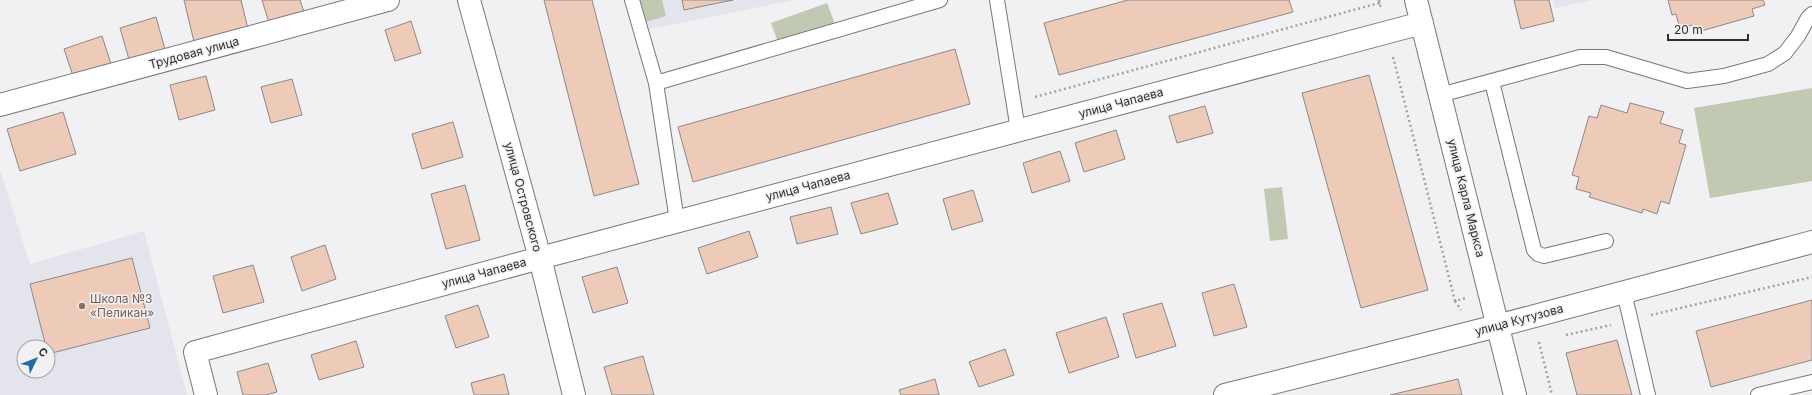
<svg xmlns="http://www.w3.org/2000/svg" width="1812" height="395" font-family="Inter,sans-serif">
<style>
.built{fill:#e4e4ed;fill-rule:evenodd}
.green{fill:#c2c9b3}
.building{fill:#eecbb9;stroke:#8b8988}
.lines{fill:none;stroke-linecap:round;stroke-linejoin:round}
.lane-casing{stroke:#787879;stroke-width:16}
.street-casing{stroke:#787879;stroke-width:24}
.secondary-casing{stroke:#787879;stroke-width:24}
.path{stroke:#a2a2a3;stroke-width:2.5;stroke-dasharray:2 3;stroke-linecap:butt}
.lane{stroke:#fff;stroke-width:14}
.street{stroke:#fff;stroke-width:22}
.secondary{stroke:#fff;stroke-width:22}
.education-dot{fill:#8d6e63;stroke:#f1f1f3;stroke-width:1.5}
.labels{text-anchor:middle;stroke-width:3;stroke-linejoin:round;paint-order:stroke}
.street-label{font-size:12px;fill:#2f2f30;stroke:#f1f1f3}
.education-label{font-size:12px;fill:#785e54;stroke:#f1f1f3;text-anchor:start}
</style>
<rect width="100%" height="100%" fill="#f1f1f3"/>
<!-- built -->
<path class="built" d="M631,0H794L641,31Z
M1553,0H1593L1555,8Z
M0,170L30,264L144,231L187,395H0ZM24,347H48V371H24Z"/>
<!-- green -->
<path class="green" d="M640,0H662L666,16L646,22Z
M827,3L835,24L779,45L771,23Z
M1812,88V181L1710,198L1694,108Z
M1282,187L1288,239L1270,241L1264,189Z"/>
<!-- building -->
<path class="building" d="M184,0H241L249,33L195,46Z
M262,0H300L306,18L271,29Z
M544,0H592L639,184L594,196Z
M682,0H733L684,10Z
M1128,0H1289L1293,12L1059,75L1044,23Z
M1514,0H1549L1554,21L1521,29Z
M1668,0H1763L1765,5L1752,9L1754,16L1694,33L1692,25L1680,29L1676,14L1672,15Z
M156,17L166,53L130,63L120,28Z
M411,21L421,53L395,61L385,30Z
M102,36L111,64L73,76L64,49Z
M955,49L970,104L693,182L678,127Z
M1369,75L1428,290L1361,308L1302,93Z
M206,76L215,110L179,120L170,85Z
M292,79L302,115L271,123L261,87Z
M1630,103L1664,112L1660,123L1683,130L1679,143L1686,145L1669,204L1661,201L1657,214L1643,209L1642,213L1589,197L1591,193L1576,189L1579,177L1572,175L1589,116L1597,118L1601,105L1627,113Z
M1205,106L1213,133L1177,143L1169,116Z
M63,112L76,154L20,171L7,129Z
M453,122L463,157L422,169L412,134Z
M1116,130L1125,159L1084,172L1075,143Z
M1060,151L1070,181L1032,193L1023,163Z
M465,185L480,240L446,249L431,194Z
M973,190L983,221L952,230L943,199Z
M888,193L898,224L861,234L851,203Z
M831,207L838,234L797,244L790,217Z
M749,231L758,257L707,274L698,248Z
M325,245L336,279L302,291L291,257Z
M132,258L150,328L48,354V347H46L30,284Z
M253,265L264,302L223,313L213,276Z
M617,267L628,303L593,313L582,277Z
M1234,284L1247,327L1214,336L1202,293Z
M1812,300V360L1711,387L1696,331Z
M1162,303L1176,346L1136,358L1123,314Z
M478,305L489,337L456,348L445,316Z
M1106,317L1119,357L1069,373L1056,333Z
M1617,340L1632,395H1577L1566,353Z
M356,341L364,367L319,380L311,355Z
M1005,349L1014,375L979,387L969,362Z
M643,356L654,395H612L604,367Z
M268,363L277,392L266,395H243L237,372Z
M504,374L509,395H474L471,383Z
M935,379L939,395H901L899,390Z
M1458,379L1462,395H1390Z"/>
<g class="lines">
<defs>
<path id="lane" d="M632,0L656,83L940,0
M997,0L1018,130
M1492,82L1534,250L1538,254L1544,256L1606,241
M656,83L677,221
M1440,95L1580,57H1606L1687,81L1724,76L1768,64L1785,53L1798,36L1808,18L1812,14
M1624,292L1648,395
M1758,395L1812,382"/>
<path id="street" d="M1416,0L1515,395
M0,105L388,0
M206,395L195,352L540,258L1422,23
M1225,395L1497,326L1812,242"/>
<path id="secondary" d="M469,0L540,258L574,395"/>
</defs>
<!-- lane casing -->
<use href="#lane" class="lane-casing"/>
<!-- street casing -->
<use href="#street" class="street-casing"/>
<!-- secondary casing -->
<use href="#secondary" class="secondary-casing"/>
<!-- path -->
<path class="path" d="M1379,0L1381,9
M1393,57L1455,301L1466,298
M1035,97L1379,3L1377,0
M1455,301L1461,310
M1651,315L1812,277
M1566,335L1611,325
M1539,342L1552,395"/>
<!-- lane -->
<use href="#lane" class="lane"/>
<!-- street -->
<use href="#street" class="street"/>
<!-- secondary -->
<use href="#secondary" class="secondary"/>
</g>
<!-- markers -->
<circle class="education-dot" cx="82" cy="306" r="4"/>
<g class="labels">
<!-- street labels -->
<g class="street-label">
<text transform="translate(194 53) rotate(-15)" y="4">Трудовая улица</text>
<text transform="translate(1121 103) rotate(-15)" y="4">улица Чапаева</text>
<text transform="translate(808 186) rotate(-15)" y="4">улица Чапаева</text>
<text transform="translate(523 197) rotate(75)" y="4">улица Островского</text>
<text transform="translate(1466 198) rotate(76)" y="4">улица Карла Маркса</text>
<text transform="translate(484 273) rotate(-15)" y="4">улица Чапаева</text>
<text transform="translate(1519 320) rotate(-15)" y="4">улица Кутузова</text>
</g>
<!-- education labels -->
<g class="education-label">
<text x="90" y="303">Школа №3<tspan x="90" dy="14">«Пеликан»</tspan></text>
</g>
</g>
<!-- north arrow -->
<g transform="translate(36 359) rotate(47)"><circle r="19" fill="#f1f1f3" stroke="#a3a3a5"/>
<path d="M0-3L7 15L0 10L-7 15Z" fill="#236da0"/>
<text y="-6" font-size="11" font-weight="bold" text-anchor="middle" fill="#2f2f30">С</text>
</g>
<!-- scale -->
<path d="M1668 34v6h80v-6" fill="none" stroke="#2f2f30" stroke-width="2"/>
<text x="1674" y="34" font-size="12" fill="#2f2f30" stroke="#f1f1f3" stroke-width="3" paint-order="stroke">20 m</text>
</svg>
